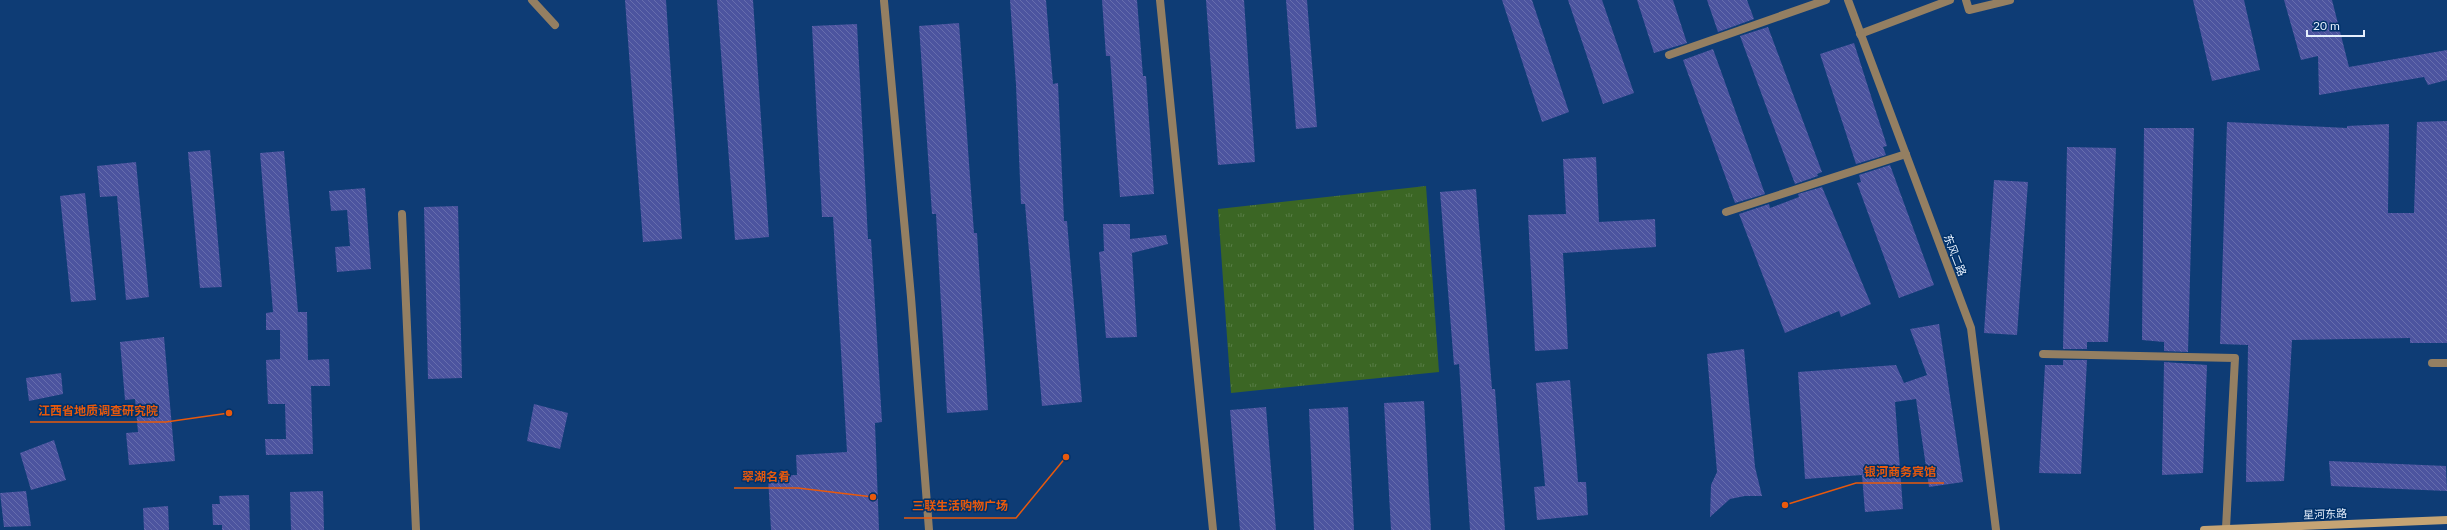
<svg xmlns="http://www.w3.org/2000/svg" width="2447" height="530" font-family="Lato,'Noto Sans SC',sans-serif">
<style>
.park{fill:url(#park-tufts)}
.building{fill:url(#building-back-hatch)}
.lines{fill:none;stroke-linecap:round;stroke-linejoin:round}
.service{stroke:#947f62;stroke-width:8}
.pedestrian{stroke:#947f62;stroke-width:8}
.minor{stroke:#947f62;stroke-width:8}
.secondary{stroke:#c5a474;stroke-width:8}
.labels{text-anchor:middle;stroke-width:3;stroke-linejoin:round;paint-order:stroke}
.street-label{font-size:11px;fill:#e5effd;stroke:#013169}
.leader{fill:none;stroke:#e8590c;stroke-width:1.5}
.callout-dot{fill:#e8590c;stroke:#013169;stroke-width:1.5}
.callout-label{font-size:12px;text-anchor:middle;font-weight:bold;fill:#e8590c;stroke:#013169;stroke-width:3;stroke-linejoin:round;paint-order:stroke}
</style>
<defs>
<pattern id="park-tufts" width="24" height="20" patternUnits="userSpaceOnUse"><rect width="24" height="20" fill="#3b6624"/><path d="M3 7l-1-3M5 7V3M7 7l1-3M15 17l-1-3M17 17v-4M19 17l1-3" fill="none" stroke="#577c45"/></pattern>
<pattern id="building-back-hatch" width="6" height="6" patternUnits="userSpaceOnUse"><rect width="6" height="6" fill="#4c549f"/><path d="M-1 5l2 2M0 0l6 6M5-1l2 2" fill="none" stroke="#666dad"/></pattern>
</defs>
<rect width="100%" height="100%" fill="#0e3c75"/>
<!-- park -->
<path class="park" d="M1426,186L1439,372L1231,393L1218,209Z"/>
<!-- building -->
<path class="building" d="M625,0H666L682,239L643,242Z
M717,0H753L769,237L735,240Z
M1010,0H1046L1053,84L1058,83L1064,221H1067L1082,402L1042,406L1025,204H1021L1016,85Z
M1102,0H1137L1143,76H1146L1154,194L1120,197L1110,56H1106Z
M1206,0H1244L1255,162L1218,165Z
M1286,0H1307L1317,127L1296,129Z
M1502,0H1532L1569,112L1542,122Z
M1568,0H1602L1634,93L1603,104Z
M1637,0H1673L1687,43L1654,53Z
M1707,0H1747L1754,19L1718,32Z
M2193,0H2244L2260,70L2212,81Z
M2284,0H2332L2349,67L2447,50V80L2428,85L2424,77L2319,95L2318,56L2301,60Z
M959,23L974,233H977L988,410L947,413L936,214H932L919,26Z
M857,24L868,239H871L882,422L875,423L879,530H771L768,476L797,475L796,455L847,452L833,217H822L812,26Z
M1768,27L1822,172L1817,174L1818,176L1795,184L1740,36Z
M1854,43L1887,146L1883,147L1886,155L1856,164L1820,54Z
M1713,49L1765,194L1735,203L1683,60Z
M2447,121V343H2410V338L2292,340L2284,481L2246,482L2248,345L2220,344L2227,122L2347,128V126L2389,124L2388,213H2414L2417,122Z
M2144,128H2194L2188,352L2164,351V342L2142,340Z
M2067,147L2116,148L2108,342H2087V349H2063Z
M210,150L222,287L200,288L188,152Z
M284,151L298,312H307L308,360L329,359L330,386H311L313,454L266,455L265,439H286L285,404H268L266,360L280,359V330H266V313L273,312L260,153Z
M1596,157L1599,222L1655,219L1656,247L1563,253L1568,349L1535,351L1528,215L1566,214L1563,159Z
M136,162L149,297L126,300L117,196L100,197L97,166Z
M1890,165L1934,285L1899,298L1857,183L1861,182L1859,175Z
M1994,180L2028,182L2017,335L1984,333Z
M1822,187L1871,304L1841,317L1839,311L1785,333L1739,214L1769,204L1770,208L1799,197L1798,194Z
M365,188L371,269L337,272L335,247L350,246L347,210L331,211L329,191Z
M1476,189L1492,389H1495L1505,530H1470L1459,364L1454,365L1440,192Z
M85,193L96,300L71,302L60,196Z
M458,206L462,378L428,379L424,207Z
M1103,224H1130V239L1166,235L1168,244L1132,253L1137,337L1106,338L1099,252L1104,251Z
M1939,324L1963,482L1929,487L1916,399L1895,402L1903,509L1865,512L1862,475L1805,479L1798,372L1896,365L1904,383L1927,375L1910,329Z
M164,337L175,461L129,465L126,433L138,432L135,399L125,400L120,342Z
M1744,349L1755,467L1762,496H1745L1730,499L1710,517L1711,485L1717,472L1707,354Z
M2063,360H2087L2081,474L2039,473L2045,365H2063Z
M2164,362L2207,365L2203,473L2162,475Z
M61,373L63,394L29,401L26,378Z
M1570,380L1578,482H1586L1588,515L1537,520L1534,487L1545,486L1536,383Z
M1424,401L1431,530H1391L1384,403Z
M534,404L568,413L560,449L527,441Z
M1266,407L1276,530H1240L1230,410Z
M1348,407L1354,530H1314L1309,409Z
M54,440L66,480L31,490L20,453Z
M2329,461L2446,466L2447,491L2331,486Z
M26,491L31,526L4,527L0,493Z
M323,491L324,530H291L290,492Z
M249,495L250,530H222V525H213L212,504H220L219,496Z
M168,506L169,530H144L143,508Z"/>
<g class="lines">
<!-- service -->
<path class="service" d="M1966,0L1969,10L2010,0
M1860,34L1950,0
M1669,55L1826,0
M1726,212L1906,154
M402,214L416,530
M2043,354L2235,358L2226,528
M2432,363H2447"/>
<!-- pedestrian -->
<path class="pedestrian" d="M884,1L911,297L929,530"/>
<!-- minor -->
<path class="minor" d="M532,0L555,25
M1160,0L1213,530
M1848,0L1971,328L1996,530"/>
<!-- secondary -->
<path class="secondary" d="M2204,530L2447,520"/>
</g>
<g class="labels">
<!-- street labels -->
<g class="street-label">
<text transform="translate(1955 255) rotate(69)" y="4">东风二路</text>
<text transform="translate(2325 514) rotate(-2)" y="4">星河东路</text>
</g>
</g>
<!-- callouts -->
<path class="leader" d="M229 413L166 422H30M1785 505L1856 483H1944M873 497L798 488H734M1066 457L1016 518H904"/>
<g class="callout-dot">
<circle cx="229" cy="413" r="4"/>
<circle cx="1785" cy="505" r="4"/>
<circle cx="873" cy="497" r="4"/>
<circle cx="1066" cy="457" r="4"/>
</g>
<g class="callout-label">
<text x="98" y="415">江西省地质调查研究院</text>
<text x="1900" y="476">银河商务宾馆</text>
<text x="766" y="481">翠湖名肴</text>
<text x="960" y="510">三联生活购物广场</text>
</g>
<!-- scale -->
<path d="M2307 30v6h57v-6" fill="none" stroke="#e5effd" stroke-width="2"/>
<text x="2313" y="30" font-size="12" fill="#e5effd" stroke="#013169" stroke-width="3" paint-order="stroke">20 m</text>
</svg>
